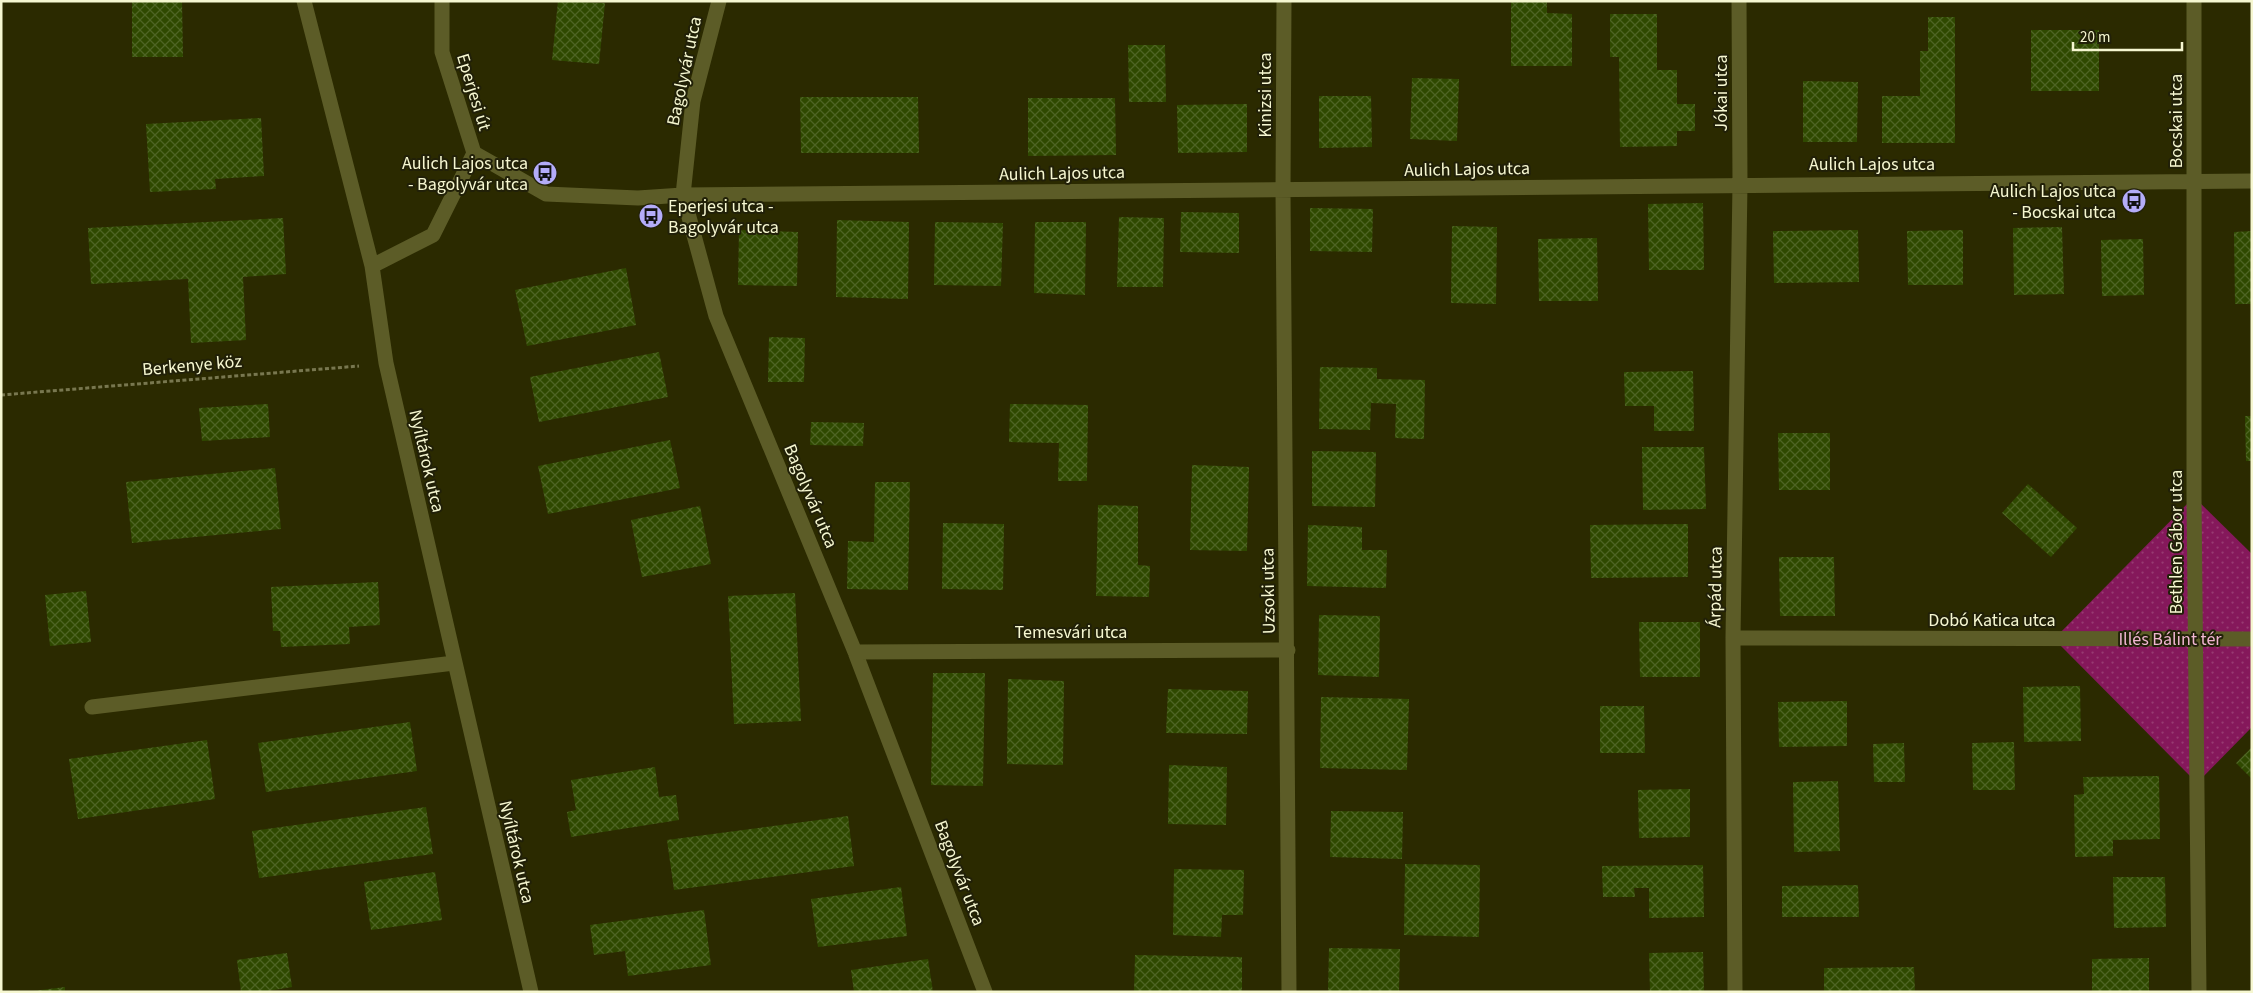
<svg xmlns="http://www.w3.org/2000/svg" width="2253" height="993" font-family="'Source Sans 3',sans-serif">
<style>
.park{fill:url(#park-dots)}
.building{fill:url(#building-cross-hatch)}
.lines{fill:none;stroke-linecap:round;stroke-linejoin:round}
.path{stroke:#78774f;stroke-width:3;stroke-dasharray:4 2.5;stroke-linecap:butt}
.minor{stroke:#5c5c27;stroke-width:15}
.labels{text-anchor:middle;stroke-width:4;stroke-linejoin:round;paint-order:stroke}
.street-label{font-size:18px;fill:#f6f7d1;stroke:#212008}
.poi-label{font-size:18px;fill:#f6f7d1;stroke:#212008;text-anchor:end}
.park-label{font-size:18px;fill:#f0b5d1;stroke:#212008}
</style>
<defs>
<pattern id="park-dots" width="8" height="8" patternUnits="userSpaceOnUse" patternTransform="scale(1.25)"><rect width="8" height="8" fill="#85185b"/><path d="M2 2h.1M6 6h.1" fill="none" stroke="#973a72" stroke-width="1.8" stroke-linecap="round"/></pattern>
<pattern id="building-cross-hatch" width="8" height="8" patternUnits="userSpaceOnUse" patternTransform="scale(1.25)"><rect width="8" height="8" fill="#2f4900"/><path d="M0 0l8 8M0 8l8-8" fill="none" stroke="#4e6424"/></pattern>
</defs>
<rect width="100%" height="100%" fill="#2b2a00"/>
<!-- park -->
<path class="park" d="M2194,497L2252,554V727L2197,783L2054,639Z"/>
<!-- building -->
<path class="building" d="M132,1H182L183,57H132Z
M558,1L605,3L599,64L552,60Z
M1511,1H1547V13L1572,14V66H1511Z
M1610,14H1657V70H1677V104H1695V131H1677V146L1620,147L1619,57H1610Z
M1928,17H1955V143H1882V96H1920V51H1928Z
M2031,30H2099V91H2031Z
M1128,45H1165L1166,102H1129Z
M1412,78L1459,79L1457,141L1410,139Z
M1803,81L1858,82L1857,142H1803Z
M1319,96H1371L1372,147L1319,148Z
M800,97H918L919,153H801Z
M1028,98H1115L1116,155L1028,156Z
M1247,104V152L1178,153L1177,105Z
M261,118L264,176L215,179L216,189L150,192L146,124Z
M1703,203L1704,270H1649L1648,204Z
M1310,208L1373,209L1372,252L1310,251Z
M1181,212L1239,213V253L1180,252Z
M1119,217L1164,218L1163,287H1117Z
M283,218L286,274L243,277L246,340L191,343L188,279L91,284L88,228Z
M837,220L909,222L908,299L836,297Z
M935,222L1003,223L1001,286L934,285Z
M1035,222H1086L1085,295L1034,293Z
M1452,226L1497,227L1496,304L1451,303Z
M2062,227L2064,294L2014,295L2013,228Z
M739,230L798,232L797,286L738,285Z
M1858,230L1859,282L1774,283L1773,231Z
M1963,230V285H1908L1907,231Z
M2252,231V304H2235L2234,232Z
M1597,238L1598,301H1539L1538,239Z
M2143,239L2144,295L2102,296L2101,240Z
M626,268L636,325L527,346L515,290Z
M769,337L805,338L804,382H768Z
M659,352L668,397L539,422L530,377Z
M1320,367L1377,368V379L1425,380L1424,439L1395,438L1396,404L1371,403L1370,430L1319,429Z
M1693,371L1694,431H1654V406H1625L1624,372Z
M268,404L270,437L202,441L199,408Z
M1010,404L1088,405L1087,481H1058L1059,443L1009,442Z
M2245,416H2252V461H2246Z
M811,422L864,423L863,446L810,445Z
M1778,433H1830V490H1779Z
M670,440L680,488L548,514L538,466Z
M1642,447H1704L1706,509L1643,510Z
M1312,451L1376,452L1375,507L1312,506Z
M1192,465L1249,467L1247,551L1190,550Z
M275,468L281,529L132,543L126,482Z
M875,482H910L908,590L847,589L848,541L874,542Z
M2028,484L2077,528L2051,557L2002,513Z
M1098,505L1138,506V565L1150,566L1149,597L1096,596Z
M700,506L711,564L642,577L631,520Z
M943,523L1004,524L1003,590L942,589Z
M1688,524V577L1591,578L1590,525Z
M1308,525L1362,527V550H1387L1386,588L1307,586Z
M1779,557H1834L1835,616H1780Z
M378,582L380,625L349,627L350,644L281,647L280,631H273L271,587Z
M86,591L91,642L50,646L45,595Z
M795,593L801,721L734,724L728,596Z
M1319,615L1380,616L1379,677L1318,675Z
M1639,622H1700V677H1640Z
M933,673H985L983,786L931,785Z
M1008,679L1064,681L1063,765L1007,764Z
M2080,686L2081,741L2024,742L2023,687Z
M1168,689L1248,691L1247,734L1166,733Z
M1321,697L1409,699L1407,770L1320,768Z
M1847,701V746L1779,747L1778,702Z
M1600,706H1644L1645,753H1600Z
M410,722L417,771L266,792L258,743Z
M207,740L215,799L78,819L69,759Z
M2014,742L2015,790H1973L1972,743Z
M1904,743L1905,782H1874L1873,744Z
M2252,747V779L2236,763Z
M1169,765L1227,767L1226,825L1168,824Z
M655,767L659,797L676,795L679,820L571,837L567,812L576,810L571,780Z
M2159,776L2160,839L2113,840V856L2075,857L2074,795L2084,794L2083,777Z
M1838,781L1840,851L1794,852L1793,782Z
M1690,789V837L1639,838L1638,790Z
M426,807L433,854L259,878L252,831Z
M1331,811L1403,812L1402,859L1330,857Z
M848,816L854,866L674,890L667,840Z
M1405,864L1480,865L1479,937L1404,935Z
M1703,865L1704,917L1649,918V888H1634L1635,897H1603L1602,866Z
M1174,869L1244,870L1243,915H1222L1221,937L1173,935Z
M435,872L442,920L371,930L364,882Z
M2113,877H2165L2166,927L2114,928Z
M1858,885L1859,917H1782V886Z
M901,887L907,936L818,947L811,899Z
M704,910L711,965L628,976L625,951L594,955L590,925Z
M1329,948L1400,949L1399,992H1328Z
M1703,952L1704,992H1650L1649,953Z
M287,953L292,987L262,992H241L237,960Z
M1135,955L1242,957V992H1134Z
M2149,958V992H2092V959Z
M928,959L933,992H854L851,970Z
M1914,967L1915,992H1824V968Z
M65,987V992H33V991Z"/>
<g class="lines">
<!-- path -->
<path class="path" d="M1,395L359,366"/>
<!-- minor -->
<path class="minor" d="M304,1L372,266L386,363L531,992
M442,1V52L474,153L546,194L638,198L683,195L2252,181
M719,1L693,101L683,195L716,316L855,652L985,992
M1284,1L1283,190L1289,992
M2194,1V497L2199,992
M372,266L433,235L474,153
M1733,638L2252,639
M855,652L1288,650
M92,707L454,663
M1735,992L1733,638L1740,184L1739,1"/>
</g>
<!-- icons -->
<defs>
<symbol id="bus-disc" viewBox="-11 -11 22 22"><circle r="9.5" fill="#b4acf9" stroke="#212008"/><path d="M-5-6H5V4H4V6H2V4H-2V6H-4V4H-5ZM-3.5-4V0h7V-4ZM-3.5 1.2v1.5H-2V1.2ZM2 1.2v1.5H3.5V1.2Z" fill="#111"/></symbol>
</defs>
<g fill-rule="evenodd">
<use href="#bus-disc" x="531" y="159" width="28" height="28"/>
<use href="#bus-disc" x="2120" y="187" width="28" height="28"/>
<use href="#bus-disc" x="637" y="202" width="28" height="28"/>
</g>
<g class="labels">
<!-- street labels -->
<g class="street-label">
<text transform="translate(684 71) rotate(-78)" y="6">Bagolyvár utca</text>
<text transform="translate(474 92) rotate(73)" y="6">Eperjesi út</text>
<text transform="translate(1721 93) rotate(-90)" y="6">Jókai utca</text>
<text transform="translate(1265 95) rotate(-90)" y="6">Kinizsi utca</text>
<text transform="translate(2176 121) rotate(-90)" y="6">Bocskai utca</text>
<text x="1872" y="170">Aulich Lajos utca</text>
<text transform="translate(1467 169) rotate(-1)" y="6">Aulich Lajos utca</text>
<text transform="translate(1062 173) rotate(-1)" y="6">Aulich Lajos utca</text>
<text transform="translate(192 365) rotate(-5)" y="6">Berkenye köz</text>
<text transform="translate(427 461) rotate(77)" y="6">Nyíltárok utca</text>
<text transform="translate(811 496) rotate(67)" y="6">Bagolyvár utca</text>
<text transform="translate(2176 542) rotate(-90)" y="6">Bethlen Gábor utca</text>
<text transform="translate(1715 587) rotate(-89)" y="6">Árpád utca</text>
<text transform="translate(1268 591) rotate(-91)" y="6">Uzsoki utca</text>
<text x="1992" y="626">Dobó Katica utca</text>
<text x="1071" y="638">Temesvári utca</text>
<text transform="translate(517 852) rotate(77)" y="6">Nyíltárok utca</text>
<text transform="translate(960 873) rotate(69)" y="6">Bagolyvár utca</text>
</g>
<!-- poi labels -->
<g class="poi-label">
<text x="528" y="169">Aulich Lajos utca<tspan x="528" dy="21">- Bagolyvár utca</tspan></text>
<text x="2116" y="197">Aulich Lajos utca<tspan x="2116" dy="21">- Bocskai utca</tspan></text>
<text x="668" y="212" text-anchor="start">Eperjesi utca -<tspan x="668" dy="21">Bagolyvár utca</tspan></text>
</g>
<!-- park labels -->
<g class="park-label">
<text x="2170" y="645">Illés Bálint tér</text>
</g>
</g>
<!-- border -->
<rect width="2253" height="993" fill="none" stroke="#f6f7d1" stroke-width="5"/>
<!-- scale -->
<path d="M2073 42v8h109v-8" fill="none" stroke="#f6f7d1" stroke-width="2.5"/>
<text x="2080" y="42" font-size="15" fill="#f6f7d1" stroke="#212008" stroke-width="4" paint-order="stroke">20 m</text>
</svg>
